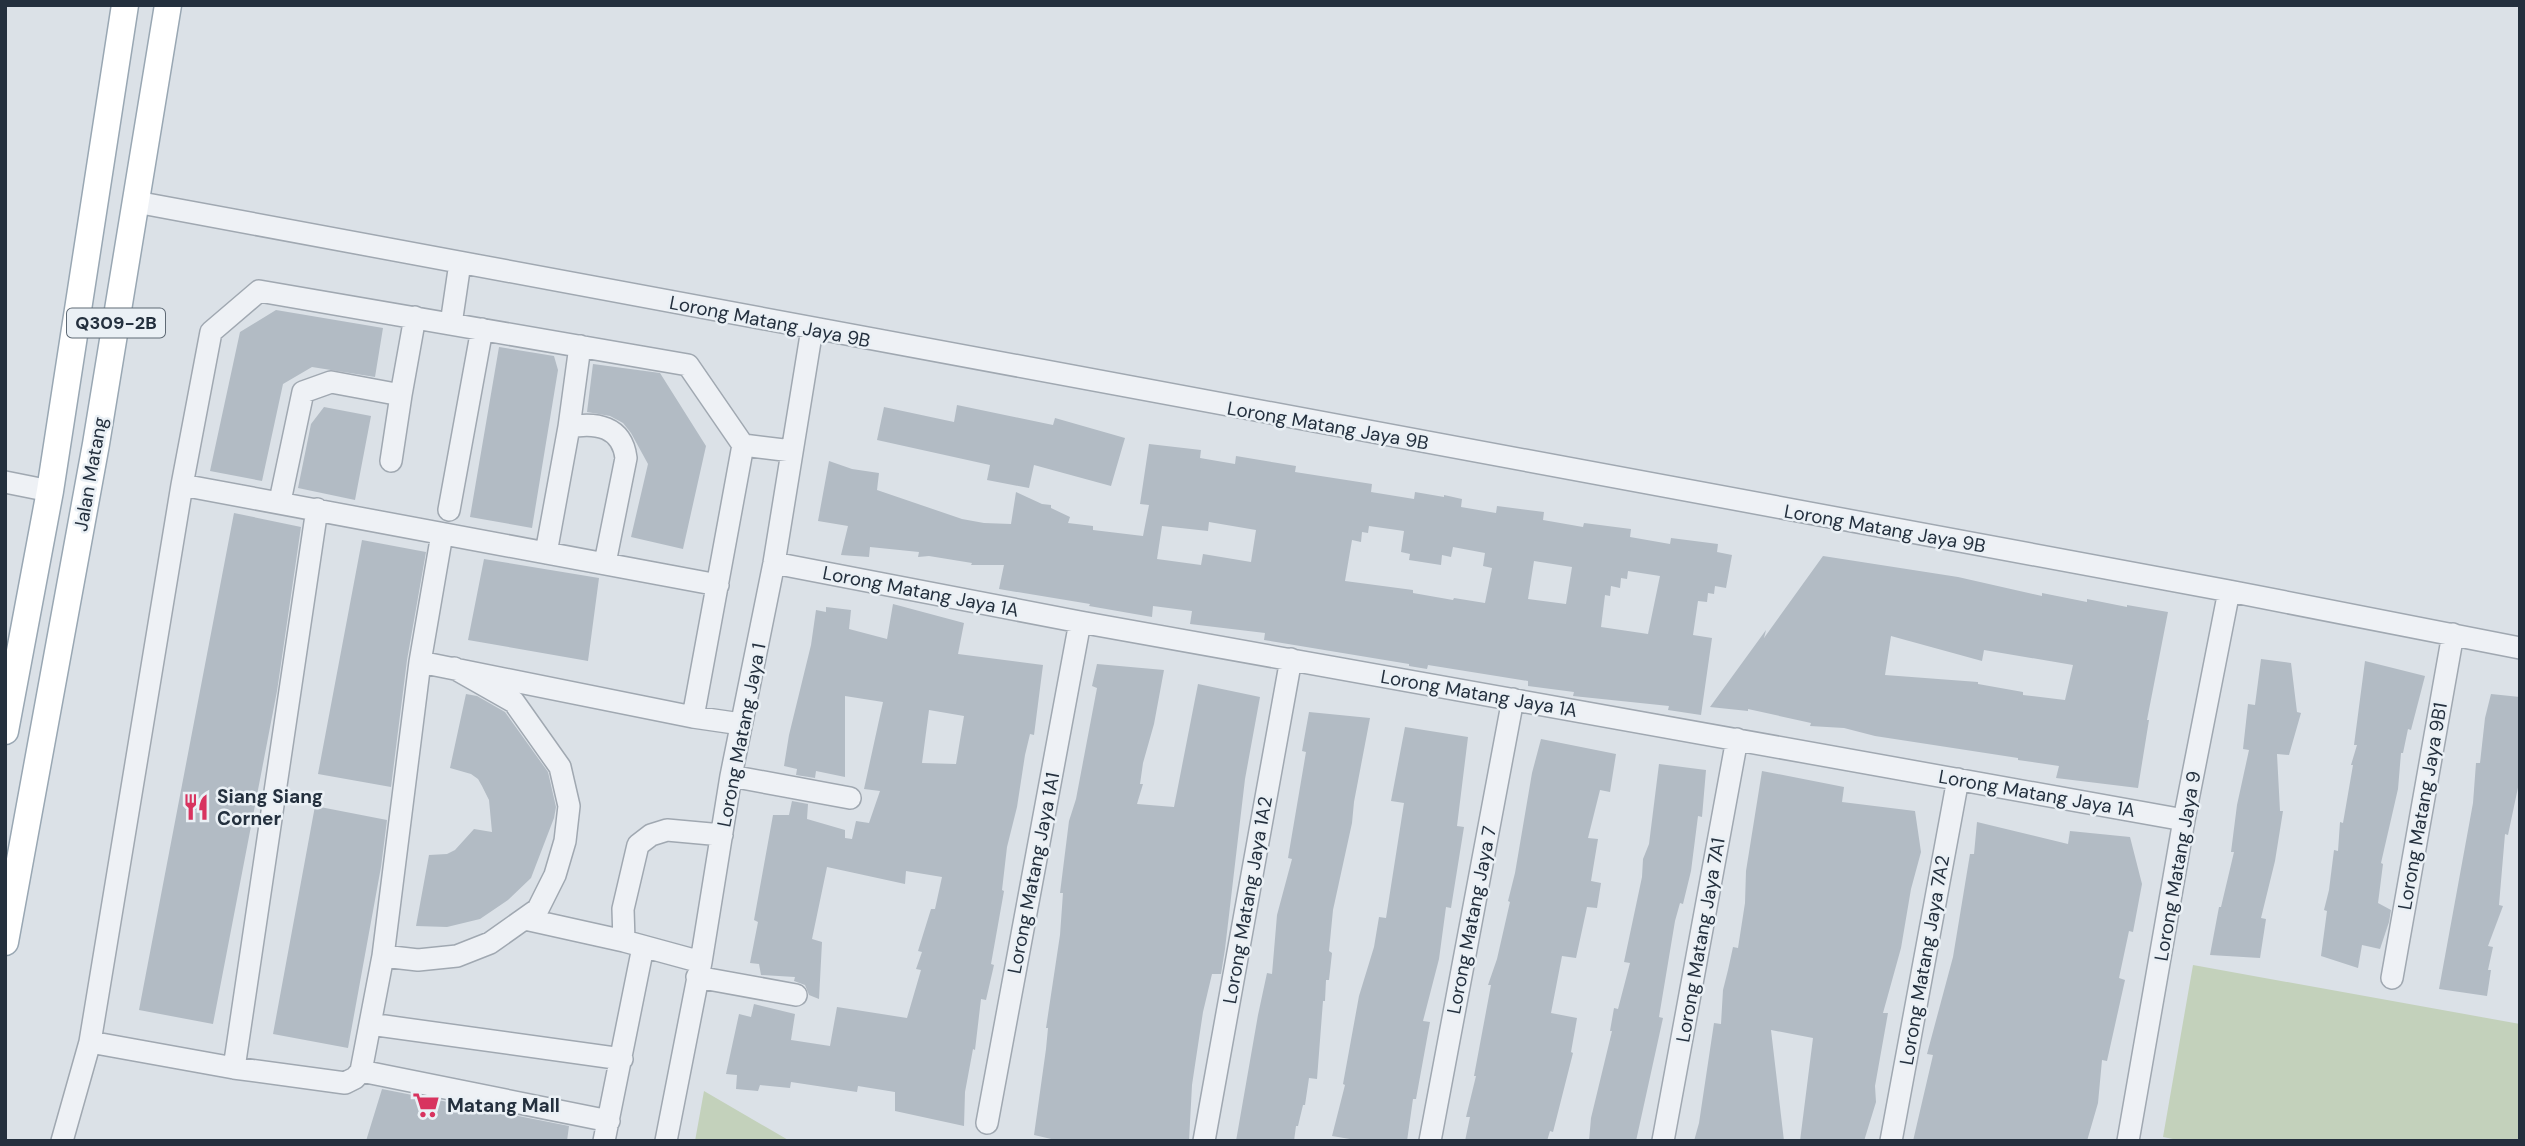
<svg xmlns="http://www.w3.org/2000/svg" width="2525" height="1146" font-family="'DM Sans',sans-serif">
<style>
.green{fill:#c3d1bb}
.building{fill:#b2bbc4;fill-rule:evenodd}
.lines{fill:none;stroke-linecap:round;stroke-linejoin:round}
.minor-casing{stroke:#a0a8b1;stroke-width:24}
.major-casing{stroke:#99a7b3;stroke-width:29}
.minor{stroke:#eef1f5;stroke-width:21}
.major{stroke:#fff;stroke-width:26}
.labels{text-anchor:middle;stroke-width:5;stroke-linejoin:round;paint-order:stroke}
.shield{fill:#eaf0f5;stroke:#5f6a75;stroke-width:2}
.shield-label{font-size:18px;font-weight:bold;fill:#24303e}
.street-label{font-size:19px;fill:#24303e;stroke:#eaf0f5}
.poi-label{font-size:19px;font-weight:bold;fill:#24303e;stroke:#eaf0f5;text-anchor:start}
</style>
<rect width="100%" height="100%" fill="#dbe1e7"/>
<!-- green -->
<path class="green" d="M2193,965L2520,1024V1141H2183L2163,1137Z
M704,1091L790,1141H695Z"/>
<!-- building -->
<path class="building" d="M276,310L383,328L375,377L312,367L283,384L262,481L210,471L240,332Z
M499,347L554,356L558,370L532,528L470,517Z
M593,364L660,373L706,446L683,549L631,537L648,464L631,433L623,423L610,416L587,412Z
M957,405L1053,425L1055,418L1125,438L1111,486L1034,465L1029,488L987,480L990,465L877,440L884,407L954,422Z
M324,407L371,416L355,500L298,488L311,424Z
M1149,444L1201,450L1200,458L1235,464L1236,456L1296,466L1295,472L1372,484L1371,492L1414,499L1415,492L1444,497V495L1462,499L1461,507L1496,513L1497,506L1544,512L1543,520L1583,527L1584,523L1631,529L1630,537L1670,544L1671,538L1718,544L1717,552L1732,555L1726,588L1715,586L1714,594L1708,593L1707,602L1698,601L1693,635L1712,638L1701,715L1668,710L1669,706L1573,696L1574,692L1528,686V681L1428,665L1427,669L1409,666V664L1264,640L1265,633L1190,624L1192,611L1153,606L1152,617L1089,606L1090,604L999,589L1004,565H971L972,563L929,556L918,557L919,552L870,547L869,557L841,555L848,526L818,521L829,461L852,469L879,473L877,490L962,519L984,523L1011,524L1016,492L1042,504L1051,505V508L1070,517L1068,523L1093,526V530L1143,536L1149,505L1140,504ZM1209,522L1256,530L1251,562L1203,554L1201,565L1157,559L1162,526L1208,531ZM1369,526L1404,531L1401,552L1410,554L1409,560L1441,565L1442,555L1451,557L1453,547L1485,553L1483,566L1492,568L1485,603L1454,598L1453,600L1413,593V590L1345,581L1352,540L1361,542L1362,532L1368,533ZM1534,561L1572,567L1566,604L1528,599ZM1628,571L1660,576L1648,634L1601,627L1605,595L1610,596L1611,586L1620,588L1621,578L1627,579Z
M234,513L301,527L277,691L213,1024L139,1010Z
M362,540L426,552L407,660L391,787L318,774Z
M1823,556L1958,577L2042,596V593L2087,602V599L2127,607V605L2168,612L2147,720H2149L2138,788L2056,778L2059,766L2018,760V758L1875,736L1844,728L1810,726L1811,723L1748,709V711L1710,707L1766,630L1764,638ZM1891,636L1982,661L1984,650L2073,665L2065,700L2023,695V692L1978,684V682L1885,675Z
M484,559L599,578L588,661L468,640Z
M893,604L964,623L958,654L1043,665L1034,735L1030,734L1025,755L1017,807L1007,847L1002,890L1004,891L991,964L994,965L986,1000L981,999L975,1050L973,1049L965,1092L964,1126L895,1111V1092L858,1086L857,1092L791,1082L790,1088L760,1085L758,1091L736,1089L737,1075L726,1074L739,1014L751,1017L754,1004L795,1014L791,1040L830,1046L837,1007L907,1018L921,970L916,969L922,952L918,951L931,909H935L942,877L906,871L905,884L827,867L812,939L822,942L819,999L809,995L805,985L794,981L795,977L761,975L759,964L750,963L758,922L754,920L773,815H789L792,801L808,804L807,819L845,830V838L852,839L856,821L869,823L880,791L864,789L883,702L845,696V777L816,771L815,778L796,775L797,769L784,766L789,735L811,645L816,610L826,612V607L851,610L849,629L887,639ZM929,710L964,716L956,764L922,763Z
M2261,659L2291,663L2297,712L2301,713L2289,755L2277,754L2280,811H2283L2275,861L2261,918L2266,919L2260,958L2210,955L2219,907H2221L2234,852H2231L2237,805L2249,750L2243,749L2248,704L2255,705Z
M2365,661L2425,676L2411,730L2408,729L2403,753H2401L2398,789L2381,863L2383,864L2378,903L2391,910L2389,922L2380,949L2362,945L2358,968L2321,956L2327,911L2324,910L2329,890L2334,850L2338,851L2340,822L2343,823L2353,765H2351L2357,745H2354Z
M1097,664L1164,670L1154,724L1143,763L1140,784H1143L1137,804L1174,807L1198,684L1260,697L1245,779L1225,949L1221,974H1212L1203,1012L1192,1085L1189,1141H1060L1034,1135L1046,1049L1048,1028H1046L1060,935L1063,893H1060L1069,821L1076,799L1097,688L1092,686Z
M466,694L477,696L505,712L548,772L556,807L554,818L531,878L508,900L480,919L447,927L416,926L429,855L447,854L455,850L474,829L492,832L489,800L482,786L478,779L471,774L450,768Z
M2491,694L2520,697V778L2508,835L2505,834L2499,905L2503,906L2488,946L2493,947L2488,970H2491L2487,996L2439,989L2473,803L2476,763H2480L2485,718Z
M1309,712L1370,718L1354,802L1352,823L1333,910L1329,951L1332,953L1329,980H1326L1325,1001H1323L1317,1079L1309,1078L1305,1105H1303L1298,1126H1296L1294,1141H1236L1258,1015L1267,973L1272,974L1277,915L1292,859L1288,858L1306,752L1302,751Z
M1405,727L1468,737L1457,826L1464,827L1451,908L1446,907L1439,959L1423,1021L1430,1022L1416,1099H1413L1407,1141H1362L1332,1136L1345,1085L1343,1084L1359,996L1374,947L1379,917L1386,918L1404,803L1391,801Z
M1541,739L1616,754L1610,792L1600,790L1588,838L1598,839L1591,881L1601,883L1597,908L1587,907L1576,958L1562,956L1551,1013L1577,1018L1571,1052L1573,1053L1553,1132L1550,1131L1547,1141H1465L1470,1117H1466L1476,1076H1474L1491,985H1488L1497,959L1510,902L1508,901L1515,873L1532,773Z
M1659,764L1706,770L1702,817L1698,816L1691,871L1683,904L1680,903L1675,921L1659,1017L1663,1018L1636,1141H1589L1591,1118L1612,1031H1610L1614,1008L1618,1009L1630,963L1624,962L1642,877L1643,859L1649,844Z
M1762,771L1844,787L1842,802L1915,811L1921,852L1911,889L1901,948L1883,1013H1888L1875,1086L1876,1102L1864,1141H1800L1813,1038L1771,1030L1784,1141H1694L1699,1123L1714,1023L1721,1024L1723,990L1728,970L1733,947L1738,948L1745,903L1746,871Z
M315,806L387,820L381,867L348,1048L273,1034Z
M1977,822L2068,844L2070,831L2130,837L2142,884L2133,932L2129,931L2119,978L2125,980L2107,1061L2102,1060L2098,1103L2087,1141H1913L1933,1055L1927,1054L1953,957L1970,854H1974Z
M382,1089L569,1126L567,1141H366Z"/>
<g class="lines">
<defs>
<path id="minor" d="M136,202L2229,591L2520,648
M451,324L460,263
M401,395L415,317
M569,427L580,346
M743,445L792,451
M5,482L50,491
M182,485L718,585
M280,501L303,392L331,382L401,395L391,461
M449,510L482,329
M546,553L569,427C596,422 622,426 626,458L605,563
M774,563L1080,622L2184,820
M420,662L693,717L741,724
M731,776L850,798
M525,919L624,941
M383,956L418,960L457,956L490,943L538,909L555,875L565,841L569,806L560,767L514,702L454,668
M701,962L624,941L623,909L638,845L651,835L667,830L722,835
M697,977L796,995
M2392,978L2453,634
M370,1024L622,1059
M90,1042L234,1068L345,1083L355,1078L361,1071L383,956L420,662L442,534
M234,1068L317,509
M361,1071L609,1121
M987,1123L1080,622
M62,1141L90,1042L182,485L211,332L259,291L688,365L743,445L693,717
M604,1141L643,947
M666,1141L701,962L731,776L774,563L812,329
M1204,1141L1291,659
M1430,1141L1513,699
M1663,1141L1737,739
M1891,1141L1958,779
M2128,1141L2184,820L2229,591"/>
<path id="major" d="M5,731L50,491L125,5
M5,942L96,444L168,5"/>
</defs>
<!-- minor casing -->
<use href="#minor" class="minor-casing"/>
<!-- major casing -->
<use href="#major" class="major-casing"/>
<!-- minor -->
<use href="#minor" class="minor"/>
<!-- major -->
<use href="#major" class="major"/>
</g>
<!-- icons -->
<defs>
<symbol id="restaurant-bare" viewBox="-9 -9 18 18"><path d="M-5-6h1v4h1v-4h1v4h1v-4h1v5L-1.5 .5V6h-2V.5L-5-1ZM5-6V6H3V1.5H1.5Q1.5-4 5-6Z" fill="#d8335f" stroke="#eaf0f5" stroke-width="2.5" paint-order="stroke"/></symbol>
<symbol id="supermarket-bare" viewBox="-9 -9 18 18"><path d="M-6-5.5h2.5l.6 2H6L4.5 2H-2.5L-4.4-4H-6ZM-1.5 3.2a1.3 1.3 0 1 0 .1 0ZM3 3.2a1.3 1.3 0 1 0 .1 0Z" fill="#d8335f" stroke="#eaf0f5" stroke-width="2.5" paint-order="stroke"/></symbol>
</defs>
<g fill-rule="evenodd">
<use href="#restaurant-bare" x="177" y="788" width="38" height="38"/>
<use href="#supermarket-bare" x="407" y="1086" width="38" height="38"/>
</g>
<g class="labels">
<!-- shield labels -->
<rect class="shield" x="67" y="308.5" width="98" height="29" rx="5"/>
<g class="shield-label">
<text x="116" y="329">Q309-2B</text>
</g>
<!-- street labels -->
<g class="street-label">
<text transform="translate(770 321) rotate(11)" y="7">Lorong Matang Jaya 9B</text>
<text transform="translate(1328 425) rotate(10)" y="7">Lorong Matang Jaya 9B</text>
<text transform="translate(90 474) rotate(-80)" y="7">Jalan Matang</text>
<text transform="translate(1885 528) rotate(10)" y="7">Lorong Matang Jaya 9B</text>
<text transform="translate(921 591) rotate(11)" y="7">Lorong Matang Jaya 1A</text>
<text transform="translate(1479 693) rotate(10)" y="7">Lorong Matang Jaya 1A</text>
<text transform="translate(741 735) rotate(-79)" y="7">Lorong Matang Jaya 1</text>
<text transform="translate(2037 793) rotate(10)" y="7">Lorong Matang Jaya 1A</text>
<text transform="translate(2422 806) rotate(-80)" y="7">Lorong Matang Jaya 9B1</text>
<text transform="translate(2177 866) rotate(-80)" y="7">Lorong Matang Jaya 9</text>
<text transform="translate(1033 873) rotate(-79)" y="7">Lorong Matang Jaya 1A1</text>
<text transform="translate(1247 900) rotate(-80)" y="7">Lorong Matang Jaya 1A2</text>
<text transform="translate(1471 920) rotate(-79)" y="7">Lorong Matang Jaya 7</text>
<text transform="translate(1700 940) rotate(-80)" y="7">Lorong Matang Jaya 7A1</text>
<text transform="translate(1924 960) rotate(-80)" y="7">Lorong Matang Jaya 7A2</text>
</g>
<!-- poi labels -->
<g class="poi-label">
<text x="217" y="803">Siang Siang<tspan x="217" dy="22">Corner</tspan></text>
<text x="447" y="1112">Matang Mall</text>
</g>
</g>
<!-- border -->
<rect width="2525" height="1146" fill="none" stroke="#24303e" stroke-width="14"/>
</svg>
